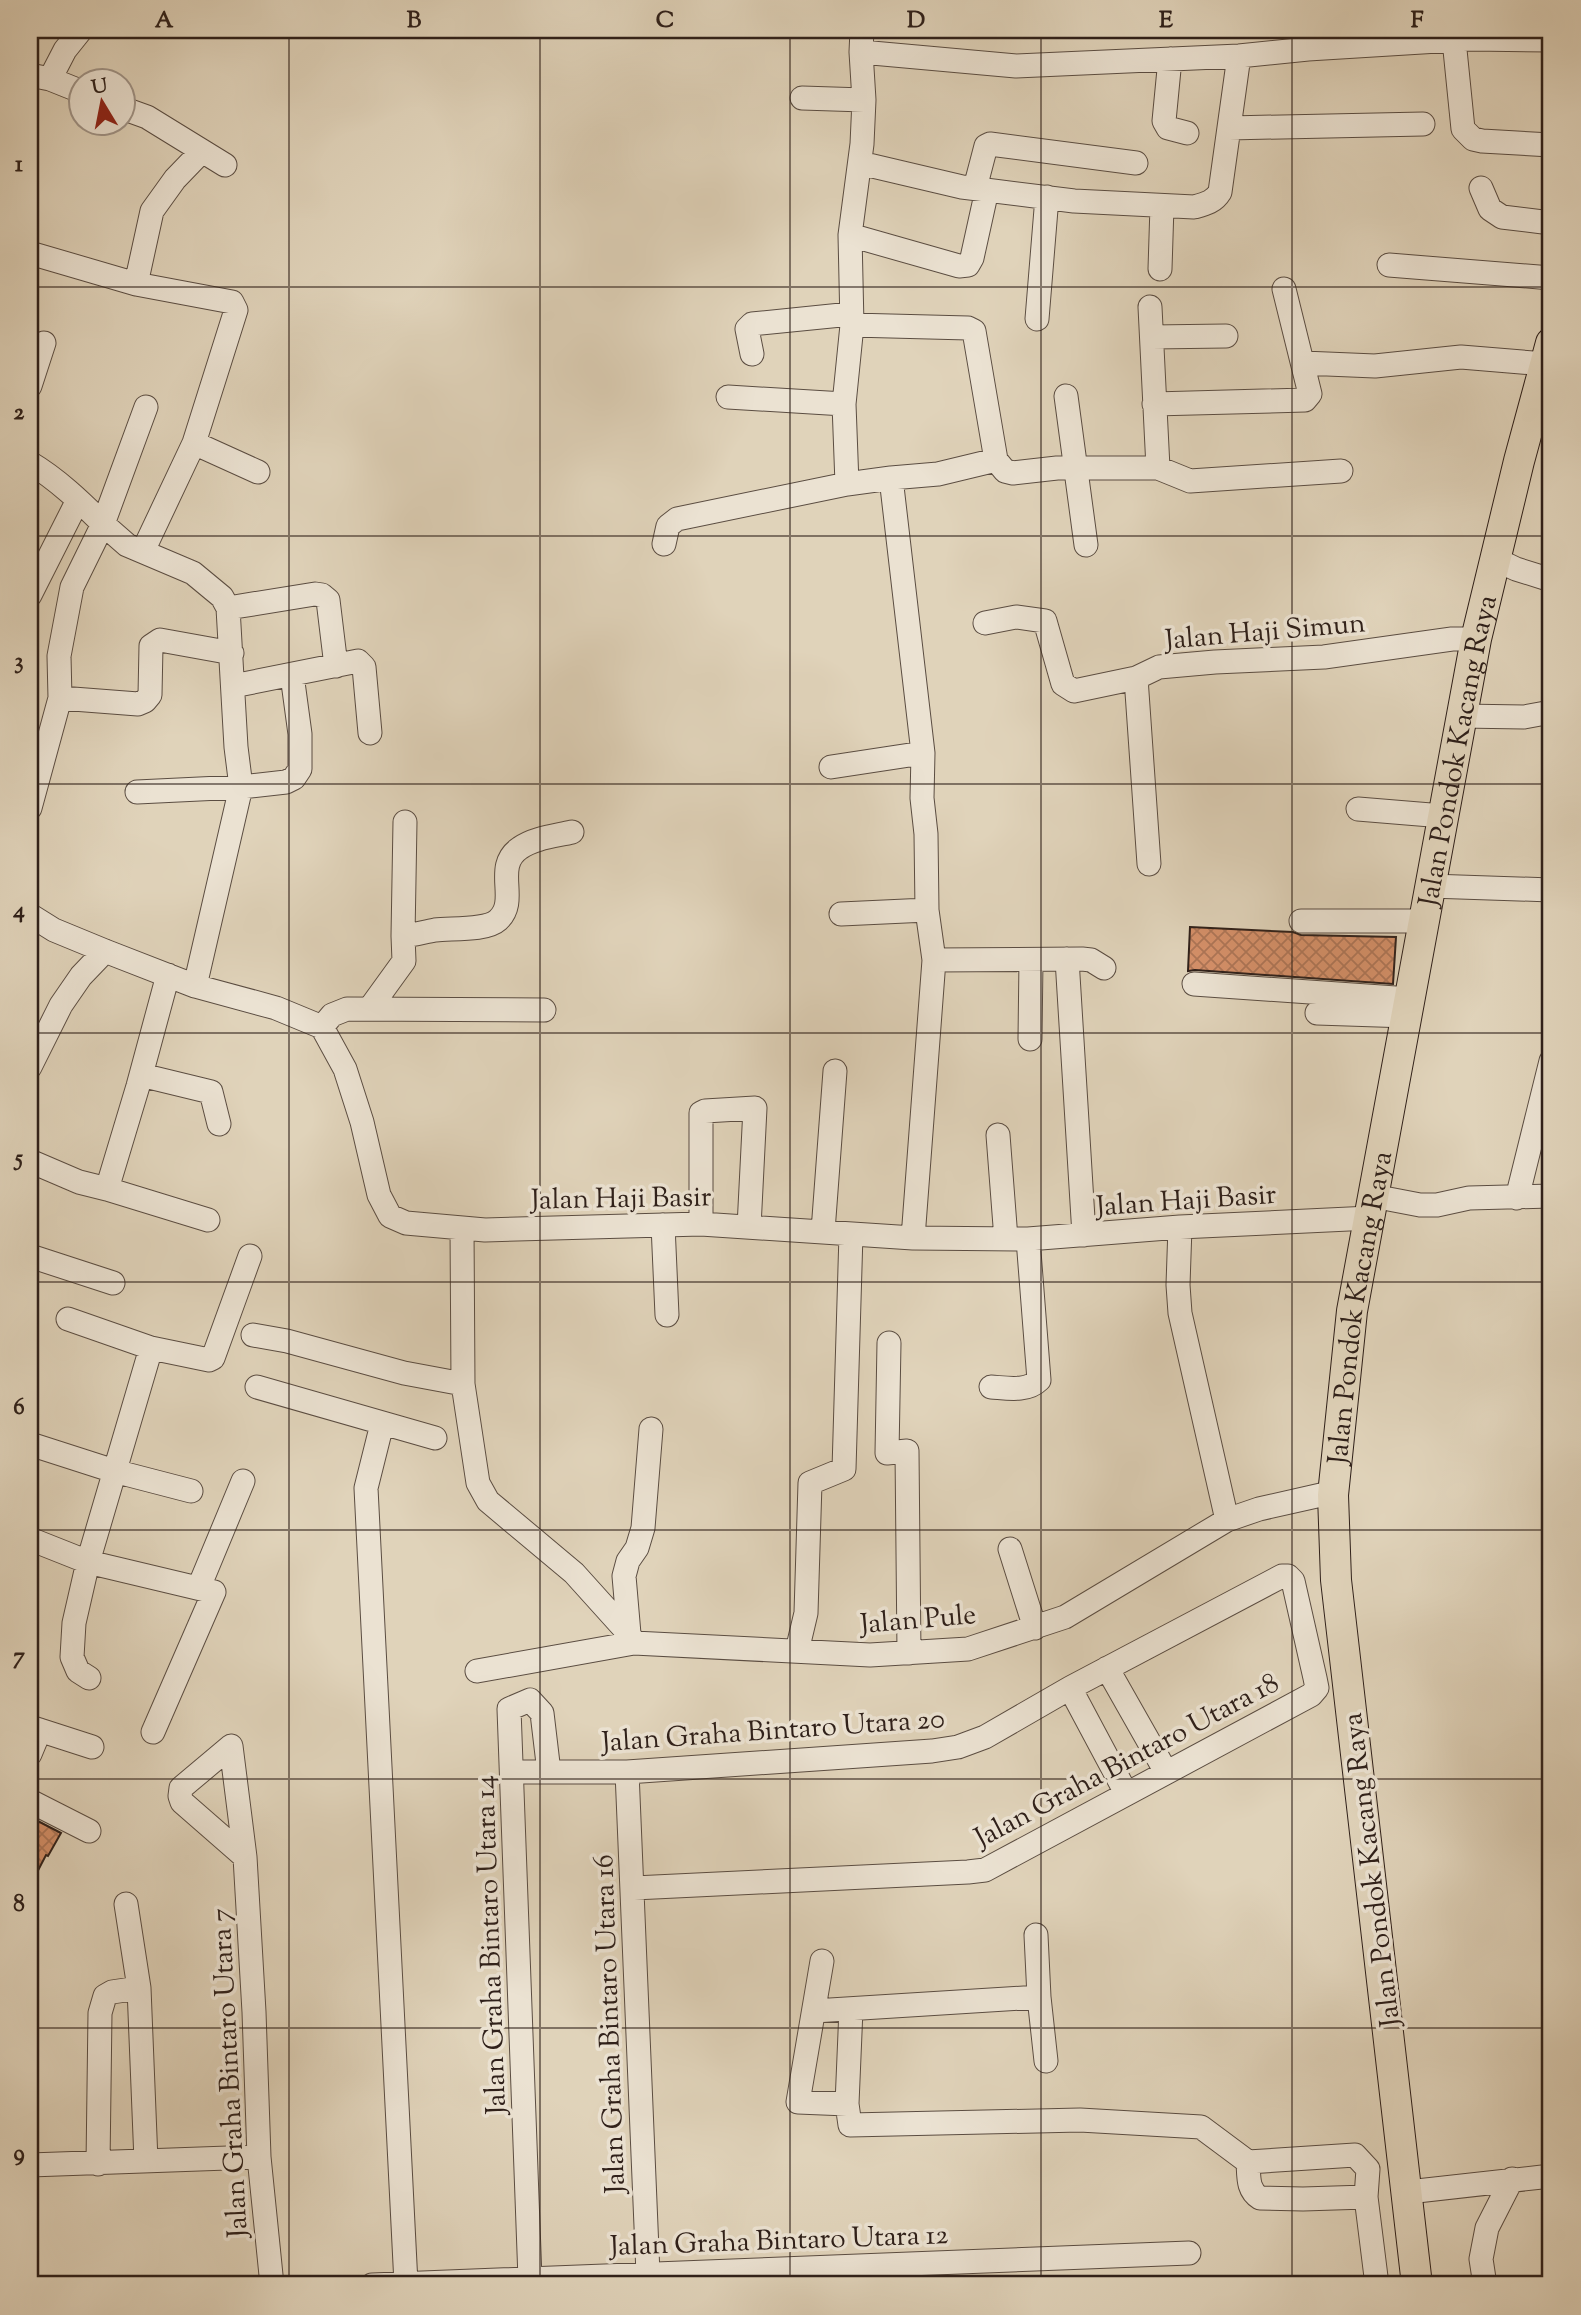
<svg xmlns="http://www.w3.org/2000/svg" width="1581" height="2315" font-family="'Sorts Mill Goudy',serif">
<style>
.building{fill:url(#building-cross-hatch);stroke:#2f201a;stroke-width:2}
.lines{fill:none;stroke-linecap:round;stroke-linejoin:round}
.minor-casing{stroke:#5b4d42;stroke-width:25}
.major-casing{stroke:#2f201a;stroke-width:32}
.minor{stroke:#ebe2d2;stroke-width:23}
.major{stroke:#e0d3ba;stroke-width:30}
.grid{fill:none;stroke:#2f201a;stroke-width:2;stroke-opacity:0.55}
.labels{text-anchor:middle;stroke-width:7;stroke-linejoin:round;paint-order:stroke}
.street-label{font-size:28px;fill:#2f201a;stroke:#ebe2d2}
.neatline{fill:none;stroke:#2f201a;stroke-width:2.5}
.grid-label{font-size:23px;text-anchor:middle;font-weight:bold;fill:#2f201a}
</style>
<defs>
<pattern id="building-cross-hatch" width="8" height="8" patternUnits="userSpaceOnUse" patternTransform="scale(1.75)"><rect width="8" height="8" fill="#d59069"/><path d="M0 0l8 8M0 8l8-8" fill="none" stroke="#ad7556"/></pattern>
</defs>
<rect width="100%" height="100%" fill="#e0d3ba"/>
<filter id="stains"><feTurbulence type="fractalNoise" baseFrequency=".00286" numOctaves="4"/><feColorMatrix values="0 0 0 0 .2 0 0 0 0 .09 0 0 0 0 .02 0 0 0 .5 -.17"/></filter>
<radialGradient id="worn" r=".72"><stop offset=".6" stop-color="#630" stop-opacity="0"/><stop offset="1" stop-color="#630" stop-opacity=".3"/></radialGradient>
<!-- building -->
<path class="building" d="M1190,927L1293,932L1301,935L1396,937L1393,984L1195,970L1188,971Z
M30,1817L61,1833L48,1856L46,1855L30,1886Z"/>
<g class="lines">
<defs>
<path id="minor" d="M862,30L861,52L864,100L862,144L850,235L852,325L844,404L847,484L891,478L923,753L922,798L926,834L927,910L934,960L913,1238
M1454,40L1463,129L1473,139L1482,141L1551,145
M861,52L1016,66L1239,56L1308,49L1471,39L1551,40
M1170,59L1164,121L1168,128L1187,133
M30,75L50,79L65,50L81,30
M50,79L80,91
M802,98L864,100
M122,108L147,117L225,165
M1229,128L1423,124
M860,163L962,187L1074,201L1194,207C1205,204 1214,202 1220,192L1239,56
M975,188L986,146L990,144L1136,163
M1481,188L1490,209L1502,217L1551,223
M850,235L959,266L968,265L972,258L987,190
M30,253L136,284
M1389,265L1551,278
M1160,269L1162,206
M1150,307L1158,468
M1037,319L1047,197
M852,325L968,328L974,331L996,460
M1152,337L1226,336
M752,354L747,329L752,324L851,314
M1303,363L1375,366L1461,357L1546,364
M30,386L44,343
M1066,396L1086,545
M728,397L844,404
M1154,404L1305,400L1310,394L1284,289
M146,407L103,524L127,545L193,573L222,597L228,608L236,747L241,787L195,986
M194,443L258,472
M30,463C57,479 81,502 103,524L72,587L59,656L60,698L30,808
M891,478L938,474L996,460L1005,471L1013,473L1057,468H1158L1190,481L1341,471
M664,544L668,526L677,519L847,484
M143,551L194,443L236,310L232,302L136,284L152,211L175,179L202,151
M1495,559L1516,569L1551,580
M30,595L78,500
M228,608L315,594L322,595L328,600L336,666
M985,623L1016,617L1045,621L1063,684L1074,691L1136,678L1159,667L1215,662L1324,657L1452,639H1476
M1136,678L1149,864
M233,686L358,661L364,667L370,733
M60,698L138,704L145,701L150,695L151,646L160,640L232,653
M1461,716L1524,717L1551,712
M831,767L923,753
M137,792L241,787L286,782L294,778L300,769V734L292,675
M1358,809L1443,816
M1430,886L1551,890
M841,914L927,910
M30,915L54,930L105,951L195,986L276,1008L322,1027L345,1069L362,1122L379,1195L390,1216L406,1223L485,1230L701,1224L913,1238L1028,1239L1180,1227L1370,1218
M1301,921H1424
M403,936L405,822
M1067,959L1084,1235
M934,960L1082,959L1091,960L1104,968
M168,975L138,1086L107,1189L208,1220
M1194,984L1410,999
M370,1008L404,961L403,936C414,935 424,932 435,930C451,928 486,931 498,920C520,900 492,867 520,848C534,838 555,836 572,832
M1317,1013L1408,1016
M322,1027L332,1015L347,1009L544,1010
M1030,1039L1031,960
M30,1067L61,1005L81,976L105,951
M141,1075L211,1092L219,1124
M998,1135L1006,1239
M30,1161L79,1182L107,1189
M1373,1196L1420,1205H1437L1469,1198L1551,1196
M1517,1198L1551,1061
M701,1224V1113L705,1111L755,1108L749,1227
M663,1225L667,1315
M1180,1227L1178,1285L1180,1313L1227,1520
M462,1228L463,1384L478,1483L488,1501L574,1573L629,1634L634,1643
M823,1231L835,1071
M30,1256L113,1283
M68,1319L151,1348L88,1562L74,1623L72,1657L78,1671L89,1678
M253,1335L287,1341L404,1373L463,1384
M889,1343L887,1453L907,1451L909,1653
M151,1348L209,1360L213,1358L250,1256
M257,1387L435,1438
M991,1387C1007,1388 1027,1392 1039,1380L1028,1239
M382,1424L366,1488L406,2284
M30,1444L114,1471L191,1491
M30,1539L88,1562L214,1592L153,1732
M1010,1549L1035,1628
M199,1587L243,1481
M629,1634L624,1576L628,1561L637,1548L643,1528L651,1429
M797,1651L806,1613L810,1483L844,1469L851,1234
M1107,1668L1166,1772
M477,1671L634,1643L870,1655L968,1649L1065,1617L1227,1520L1259,1509L1321,1495H1333
M1070,1688L1126,1793
M30,1727L92,1747
M30,1754L40,1730
M513,1772H627L932,1751L958,1747L985,1737L1070,1688L1282,1576H1288L1293,1581L1315,1678L1317,1688L1311,1695L985,1870L968,1872L634,1888
M627,1772L648,2274
M30,1801L89,1831
M245,1857L182,1802L180,1796L181,1788L231,1746L245,1857L254,2012L259,2157L272,2285
M126,1904L139,1988L146,2161
M1036,1935L1039,1997L1046,2061
M822,1961L798,2102L847,2104
M851,2009L847,2104L850,2125L1080,2120L1201,2127L1248,2162L1355,2155L1368,2169L1366,2197L1377,2285
M814,2011L1039,1997
M1248,2162C1249,2176 1247,2190 1260,2198L1303,2199L1366,2197
M98,2164L100,2013L105,1996L112,1992L139,1988
M30,2165L259,2157
M1408,2192L1551,2176
M530,2279L509,1709L530,1700L542,1713L549,1772
M372,2285L1189,2253
M1485,2285L1481,2259L1487,2228L1512,2179"/>
<g id="major">
<path id="s1" d="M1417,2285L1336,1580L1333,1495L1352,1311L1476,639L1519,461L1551,343"/>
</g>
</defs>
<!-- minor casing -->
<use href="#minor" class="minor-casing"/>
<!-- major casing -->
<use href="#major" class="major-casing"/>
<!-- minor -->
<use href="#minor" class="minor"/>
<!-- major -->
<use href="#major" class="major"/>
</g>
<!-- grid -->
<path class="grid" d="M289,30V2285M540,30V2285M790,30V2285M1041,30V2285M1292,30V2285M30,287H1551M30,536H1551M30,784H1551M30,1033H1551M30,1282H1551M30,1530H1551M30,1779H1551M30,2028H1551"/>
<g class="labels">
<!-- street labels -->
<g class="street-label">
<text transform="translate(1265 630) rotate(-5)" y="10">Jalan Haji Simun</text>
<text dy="10" stroke="none"><textPath href="#s1" startOffset="1550">Jalan Pondok Kacang Raya</textPath></text>
<text transform="translate(621 1197) rotate(-1)" y="10">Jalan Haji Basir</text>
<text transform="translate(1186 1199) rotate(-4)" y="10">Jalan Haji Basir</text>
<text dy="10" stroke="none"><textPath href="#s1" startOffset="984">Jalan Pondok Kacang Raya</textPath></text>
<text transform="translate(918 1618) rotate(-5)" y="10">Jalan Pule</text>
<text transform="translate(773 1729) rotate(-4)" y="10">Jalan Graha Bintaro Utara 20</text>
<text transform="translate(1126 1759) rotate(-28)" y="10">Jalan Graha Bintaro Utara 18</text>
<text transform="translate(1370 1870) rotate(-97)" y="10">Jalan Pondok Kacang Raya</text>
<text transform="translate(489 1945) rotate(-92)" y="10">Jalan Graha Bintaro Utara 14</text>
<text transform="translate(608 2024) rotate(-92)" y="10">Jalan Graha Bintaro Utara 16</text>
<text transform="translate(228 2073) rotate(-93)" y="10">Jalan Graha Bintaro Utara 7</text>
<text transform="translate(779 2239) rotate(-2)" y="10">Jalan Graha Bintaro Utara 12</text>
</g>
</g>
<!-- margin -->
<rect width="1581" height="2315" fill="none" stroke="#e0d3ba" stroke-width="77"/>
<!-- north arrow -->
<g transform="translate(102 102) rotate(350)"><circle r="33" fill="#ebe2d2" stroke="#a09488" stroke-width="2"/>
<path d="M0-5L12 26L0 18L-12 26Z" fill="#8f2418"/>
<text y="-10" font-size="19" font-weight="bold" text-anchor="middle" fill="#2f201a">U</text>
</g>
<rect x="38" y="38" width="1504" height="2238" class="neatline"/>
<g class="grid-label">
<text x="164" y="27">A</text>
<text x="414" y="27">B</text>
<text x="665" y="27">C</text>
<text x="916" y="27">D</text>
<text x="1166" y="27">E</text>
<text x="1417" y="27">F</text>
<text x="19" y="171">1</text>
<text x="19" y="419">2</text>
<text x="19" y="668">3</text>
<text x="19" y="917">4</text>
<text x="19" y="1165">5</text>
<text x="19" y="1414">6</text>
<text x="19" y="1663">7</text>
<text x="19" y="1911">8</text>
<text x="19" y="2160">9</text>
</g>
<rect width="100%" height="100%" filter="url(#stains)"/>
<rect width="100%" height="100%" fill="url(#worn)"/>
</svg>
